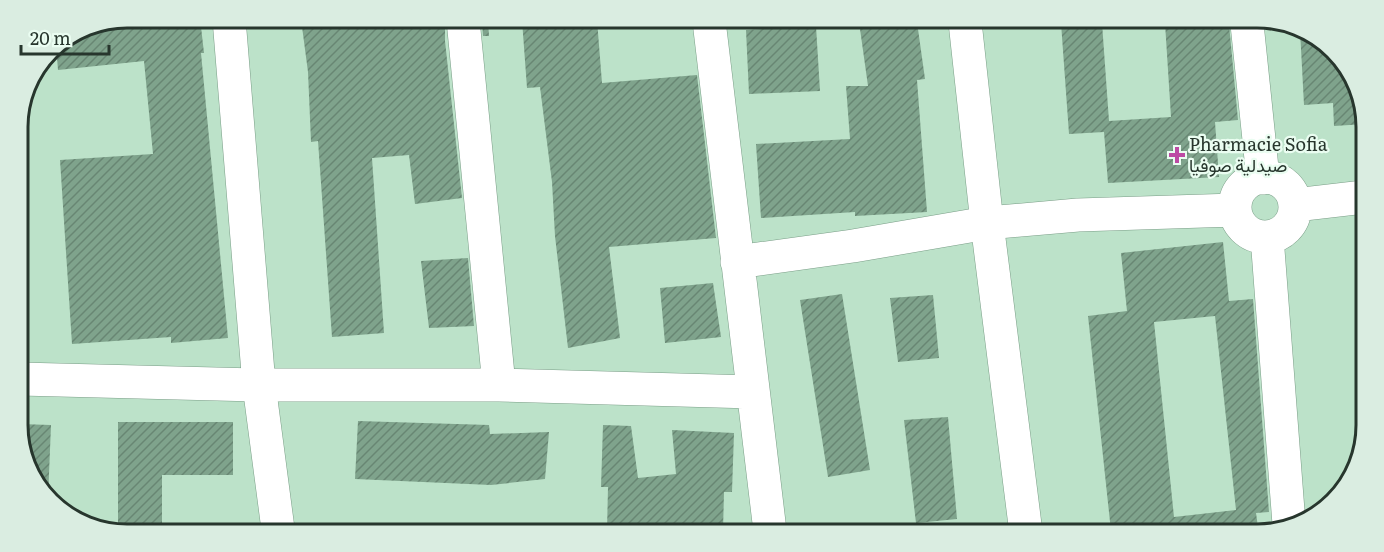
<svg xmlns="http://www.w3.org/2000/svg" width="1384" height="552" font-family="Literata,Vazirmatn,serif">
<style>
.building{fill:url(#building-hatch);fill-rule:evenodd}
.lines{fill:none;stroke-linecap:round;stroke-linejoin:round}
.street-casing{stroke:#7a9e87;stroke-width:34}
.secondary-casing{stroke:#7a9e87;stroke-width:34}
.street{stroke:#fff;stroke-width:33}
.secondary{stroke:#fff;stroke-width:33}
.poi-dot{fill:#bd4aa4;stroke:#eafdf1;stroke-width:2}
.labels{text-anchor:middle;stroke-width:4.5;stroke-linejoin:round;paint-order:stroke}
.poi-label{font-size:18px;fill:#27362d;stroke:#eafdf1;text-anchor:start}
.rim{fill:none;stroke:#27362d;stroke-width:3}
</style>
<defs>
<pattern id="building-hatch" width="6" height="6" patternUnits="userSpaceOnUse" patternTransform="scale(1.5)"><rect width="6" height="6" fill="#7fa38c"/><path d="M-1 1l2-2M0 6l6-6M5 7l2-2" fill="none" stroke="#688673"/></pattern>
</defs>
<rect width="100%" height="100%" fill="#bce2c9"/>
<!-- building -->
<path class="building" d="M128,18H200L204,53H201L228,338L171,343V337L72,344L60,160L153,154L144,61L58,70L56,45Z
M301,19L445,20V41L462,198L415,204L409,155L372,158L384,333L332,337L318,141L311,142L308,72Z
M482,20H488L489,36H483Z
M522,20H597L602,83L697,75L716,238L609,247L620,338L568,348L555,236L552,182L540,87L527,88Z
M917,22L925,79L917,80L927,212L855,216V212L761,218L756,144L850,139L846,86H868L860,29Z
M1061,23H1102L1109,121L1171,117L1165,23L1229,24L1238,120L1215,122L1219,177L1108,183L1104,132L1069,134Z
M816,26L820,91L749,94L746,30Z
M1300,30L1339,56L1365,113V124L1334,126L1333,103L1304,105Z
M1223,242L1229,301L1253,299L1269,512L1256,513L1259,534L1147,533L1146,527L1111,531L1088,316L1127,311L1121,253ZM1215,316L1236,510L1174,517L1154,322Z
M468,258L474,326L429,328L421,261Z
M713,283L721,337L665,343L660,288Z
M842,294L870,470L828,477L800,300Z
M933,295L939,358L898,362L890,298Z
M948,417L957,519L916,523L904,420Z
M358,421L489,425L490,434L549,432L545,479L491,485L355,479Z
M118,422H233V475H162V528H118Z
M20,424L51,425L48,499L45,496L20,446Z
M603,425L631,426L638,478L676,474L672,430L734,433L732,492H724L723,531H607L608,487H601Z"/>
<g class="lines">
<defs>
<path id="street" d="M229,19L259,385L278,529
M463,20L499,385
M709,21L770,531
M1247,24L1263,178
M1235 207a30 30 0 1 1 60 0a30 30 0 1 1-60 0Z
M1295,205L1364,197
M1267,237L1289,524
M737,262L853,246L987,223L1078,215L1235,210
M20,379L259,385H499L753,392"/>
<path id="secondary" d="M965,22L987,223L1026,533"/>
</defs>
<!-- street casing -->
<use href="#street" class="street-casing"/>
<!-- secondary casing -->
<use href="#secondary" class="secondary-casing"/>
<!-- street -->
<use href="#street" class="street"/>
<!-- secondary -->
<use href="#secondary" class="secondary"/>
</g>
<!-- markers -->
<path class="poi-dot" d="M1174 146h6v6h6v6h-6v6h-6v-6h-6v-6h6z"/>
<g class="labels">
<!-- poi labels -->
<g class="poi-label">
<text x="1189" y="151">Pharmacie Sofia<tspan x="1189" dy="21">صيدلية صوفيا</tspan></text>
</g>
</g>
<!-- crop -->
<path d="M0 0H1384V552H0ZM127 28H1257A99 99 0 0 1 1356 127V425A99 99 0 0 1 1257 524H127A99 99 0 0 1 28 425V127A99 99 0 0 1 127 28Z" fill="#daede1" fill-rule="evenodd"/>
<path class="rim" d="M127 28H1257A99 99 0 0 1 1356 127V425A99 99 0 0 1 1257 524H127A99 99 0 0 1 28 425V127A99 99 0 0 1 127 28Z"/>
<!-- scale -->
<path d="M21 45v9h88v-9" fill="none" stroke="#27362d" stroke-width="3"/>
<text x="30" y="45" font-size="18" fill="#27362d" stroke="#eafdf1" stroke-width="4.5" paint-order="stroke">20 m</text>
</svg>
